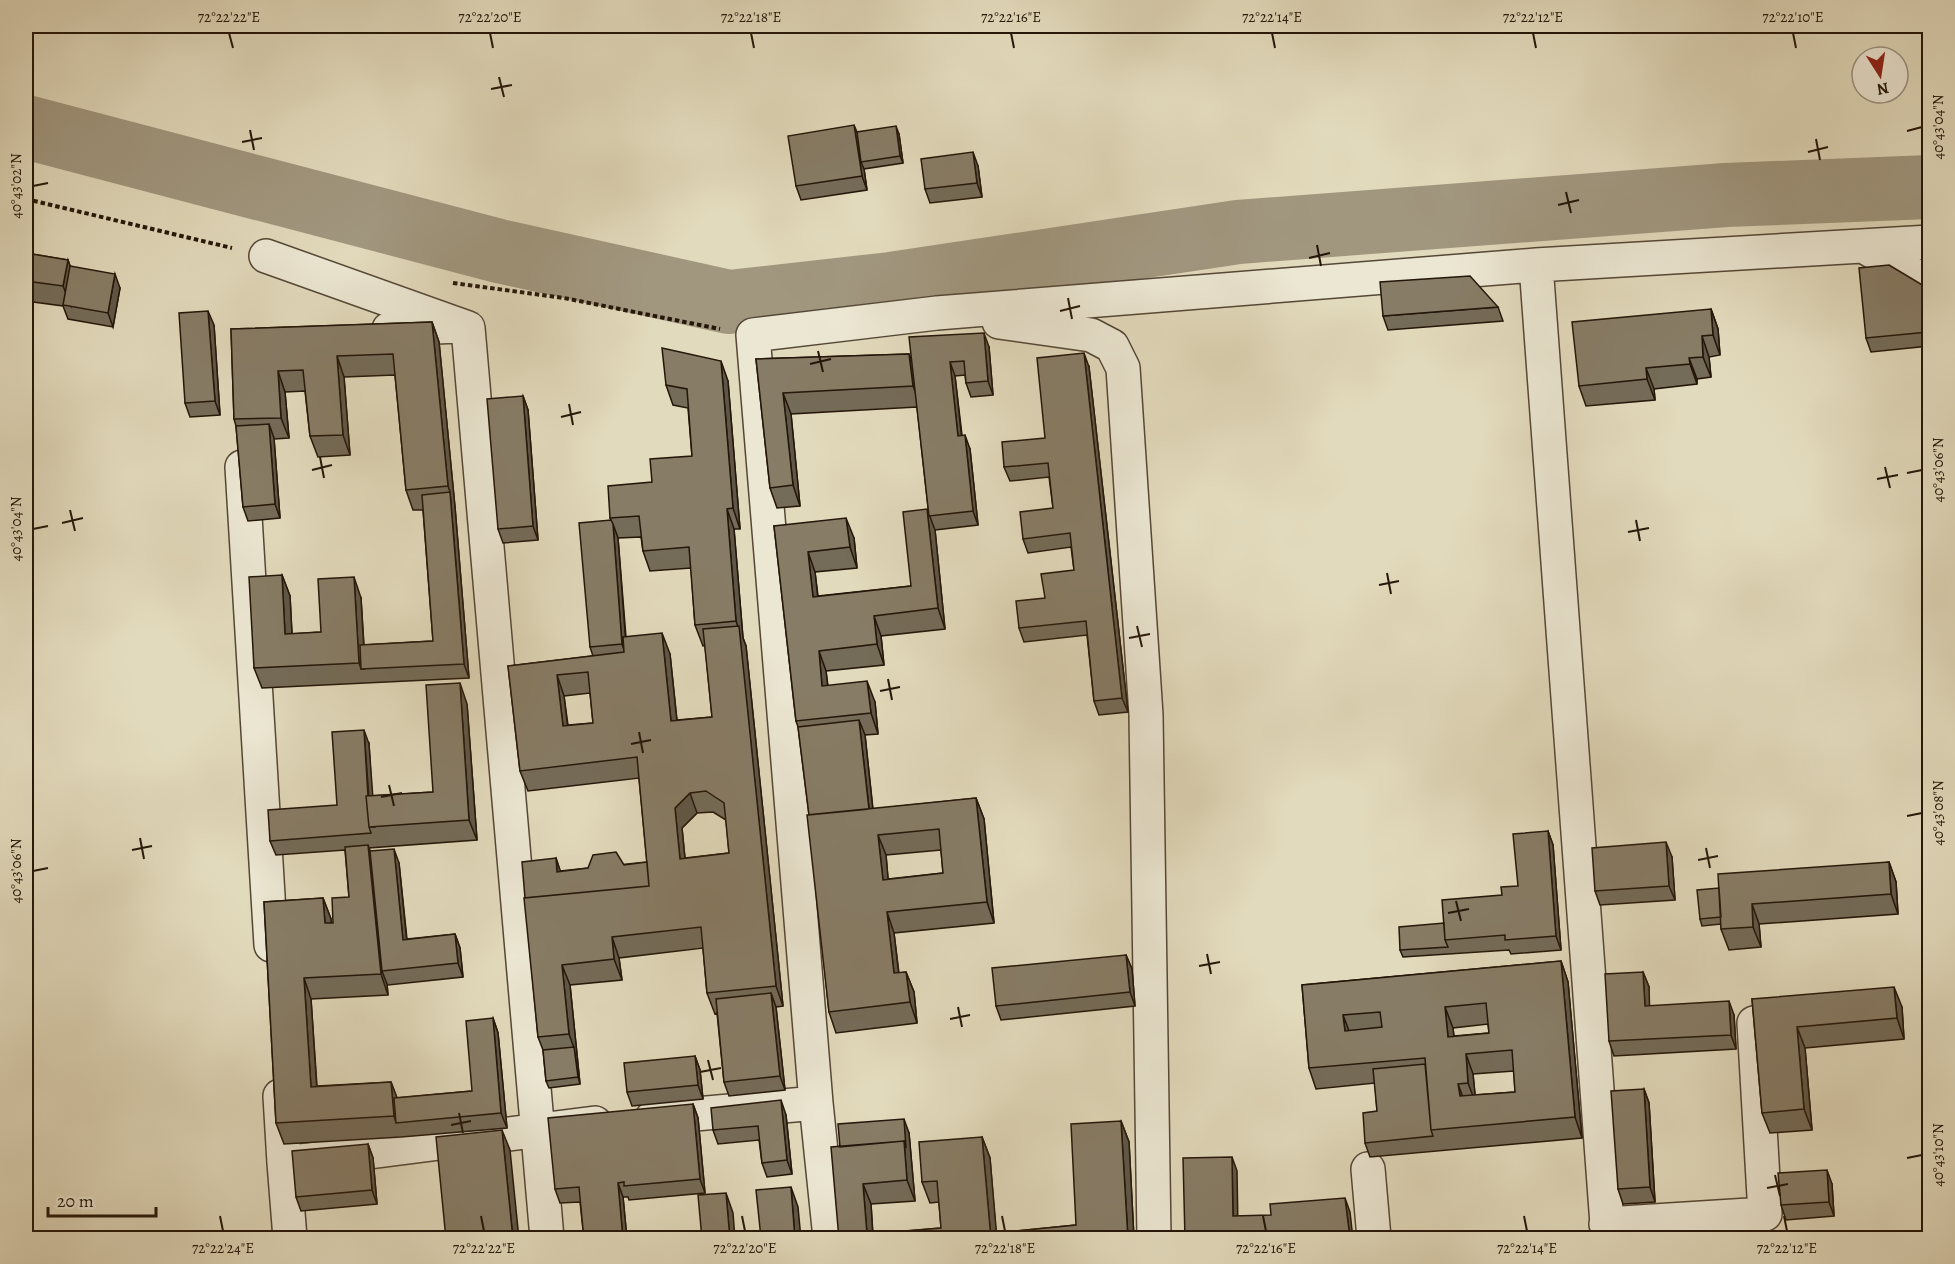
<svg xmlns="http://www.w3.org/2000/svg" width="1955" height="1264" font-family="Alegreya,serif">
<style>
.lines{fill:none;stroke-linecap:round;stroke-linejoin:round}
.river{stroke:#a1977f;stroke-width:64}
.minor-casing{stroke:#544736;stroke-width:36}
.path{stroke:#241609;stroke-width:4;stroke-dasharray:4.5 3;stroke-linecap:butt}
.minor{stroke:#ece7d3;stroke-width:33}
.wall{fill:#746b58;stroke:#241609;stroke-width:1.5;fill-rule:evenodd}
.shaded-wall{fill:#5e5747;stroke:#241609;stroke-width:1.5}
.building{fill:#877c66;stroke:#241609;stroke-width:1.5;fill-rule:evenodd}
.ticks{fill:none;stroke:#241609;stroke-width:2}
.neatline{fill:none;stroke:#241609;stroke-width:2}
.ticks-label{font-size:15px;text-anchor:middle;fill:#241609}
</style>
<rect width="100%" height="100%" fill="#e2dabc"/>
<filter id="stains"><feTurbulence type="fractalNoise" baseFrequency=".00333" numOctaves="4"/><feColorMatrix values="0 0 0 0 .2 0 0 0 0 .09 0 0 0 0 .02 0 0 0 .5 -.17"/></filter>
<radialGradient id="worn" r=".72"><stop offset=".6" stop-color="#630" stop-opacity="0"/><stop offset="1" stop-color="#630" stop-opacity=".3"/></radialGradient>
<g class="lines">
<!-- river -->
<path class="river" d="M26,127L499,251L729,302L891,284L1238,232L1726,195L1930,187"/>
<defs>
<path id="minor" d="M1863,246L1930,284
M266,256L468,328L547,1238
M1536,265L1608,1238
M999,322L1091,335L1112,346L1123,368L1146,715L1154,1238
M389,329L459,326
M242,467L271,945
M280,1096L284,1163L595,1123
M652,1118L816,1103
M284,1163L290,1238
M1368,1169L1374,1238
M1606,1224L1765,1214L1754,1023
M830,1238L816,1103L753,335L937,313L1536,265L1930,242"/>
</defs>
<!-- minor casing -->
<use href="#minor" class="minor-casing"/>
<!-- path -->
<path class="path" d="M26,199L232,248
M453,283L564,298L720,329"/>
<!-- minor -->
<use href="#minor" class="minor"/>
</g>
<!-- wall -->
<path class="wall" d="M857,132L899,134L903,163L864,169L867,190L801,200L796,186Z
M978,166L982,197L930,203L925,189Z
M26,253L68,260L70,266L120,288L113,327L68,319L63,306L26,301Z
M1929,289V346L1871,352L1866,338Z
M1498,307L1503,321L1388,330L1383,316Z
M1711,309L1718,329L1720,355L1709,357L1711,377L1697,379V384L1654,389L1655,400L1586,406L1579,386Z
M432,322L439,342L455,507L469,678L262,688L254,668L282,575L290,596L292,634L321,632L361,598L364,645L433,641L423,510H413L406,490L395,375L344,377L350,455L318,457L310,436L305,391L285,392L289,438L274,439L280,518L248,521L243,507L236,426L234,419L231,329Z
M214,325L220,415L190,417L185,403Z
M989,347L993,395L971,397L966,383L965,375L955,376L962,435L970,449L978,525L935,530L945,629L881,636L884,665L826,671L828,686L875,702L878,734L865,735L873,809L976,798L984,819L994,923L894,933L899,973L906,972L914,992L917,1023L836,1033L829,1012L809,815L798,727L796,721L774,526L854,538L857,568L815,572L818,596L911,586L929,516L917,407L791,414L800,506L777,508L770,488L756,359L909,354L912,361ZM941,850L943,873L888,879L886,855Z
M1089,367L1128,712L1099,715L1094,701L1087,635L1024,642L1019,628L1045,598L1074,570L1071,547L1028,553L1023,539L1053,508L1049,477L1010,481L1004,467L1045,438Z
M728,381L740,529H734L743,638L746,646L783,1006L776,1007L785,1090L729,1096L724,1082L717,1013L715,1014L707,993L703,948L619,958L622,980L570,985L580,1084L549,1088L546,1081L543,1050L538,1037L525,898L556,858L560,871L647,862L639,778L528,791L520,771L508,666L593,656L590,647L611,520L610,518L652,482L692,456L688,408L673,405L666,385ZM641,537L643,551L650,571L691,568L695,625L703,646L705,645L712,717L677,720L670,654L626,637L618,538ZM590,693L593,723L568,725L564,696ZM713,812L726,820L729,853L685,858L682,828L697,813Z
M523,396L528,410L538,540L503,543L498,529Z
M467,704L477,840L369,848L370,851L399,863L407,939L455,934L460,948L463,977L388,985L387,984L388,995L311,999L317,1086L391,1082L397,1098L472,1091L493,1018L498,1033L507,1128L401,1137L284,1144L276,1123L264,902L323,898L331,919V923H333L349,897L345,850L276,855L270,841L337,805L369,744L372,796L433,792Z
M1548,831L1553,845L1561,950L1511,954L1509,950L1403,957L1400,950L1444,923L1502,895L1518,886Z
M1672,857L1675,900L1600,905L1595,891Z
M1889,862L1896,882L1898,914L1759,924L1761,947L1729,950L1721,929V924L1702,926L1700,919L1719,888Z
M1126,955L1132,969L1135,1006L1001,1020L996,1006Z
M1561,961L1568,982L1582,1138L1370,1157L1365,1143L1377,1111L1375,1083L1316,1089L1309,1068L1302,985ZM1488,1024L1489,1033L1454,1036L1453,1028ZM1514,1071L1515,1092L1475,1095L1473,1074Z
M1643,972L1649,987V1006L1734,1015L1736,1049L1614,1056L1609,1041Z
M1752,999L1902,1007L1904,1039L1805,1048L1812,1130L1770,1133L1762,1113Z
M695,1056L700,1070L703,1099L632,1106L627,1092Z
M1644,1089L1649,1103L1655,1202L1623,1204L1618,1189Z
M693,1104L698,1118L705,1193L629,1200L628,1197H623L627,1239H584L580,1202L560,1203L555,1189Z
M786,1115L792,1174L767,1177L762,1163L759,1140L718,1144L713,1130Z
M1121,1121L1129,1142L1134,1239H839L840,1147L909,1133L915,1201L871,1204L873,1234L941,1228L939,1202L930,1203L922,1182L982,1137L990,1158L996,1233L1076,1225Z
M368,1144L373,1158L377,1204L301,1211L296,1197Z
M1832,1184L1834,1216L1786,1220L1781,1205Z"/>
<!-- shaded-wall -->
<path class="shaded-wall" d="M854,125L860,139L861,162L864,169L867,190L862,176Z
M896,126L899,134L903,163L900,156Z
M973,152L978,166L982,197L977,183Z
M68,260L75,280L71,306L63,286Z
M115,274L120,288L113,327L108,313Z
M1711,309L1718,329L1720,355L1713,335Z
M208,311L214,325L220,415L215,401Z
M432,322L439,342L455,507L469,678L464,664L450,492L448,486Z
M984,333L989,347L993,395L988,381Z
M1702,336L1709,357L1711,377L1703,357Z
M1084,353L1089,367L1128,712L1122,698Z
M909,354L917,374L921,407L913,386Z
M337,356L344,377L350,455L343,435Z
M1689,358L1697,379V384L1690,364Z
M721,361L728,381L740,529L733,508Z
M950,362L955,376L963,450L958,436Z
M1646,368L1654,389L1655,400L1647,379Z
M278,371L285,392L289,438L281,418Z
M783,393L791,414L800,506L793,485Z
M523,396L528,410L538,540L533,526Z
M269,424L274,438L280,518L275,504Z
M965,435L970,449L978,525L973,511Z
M727,509L734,529L743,638L746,646L783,1006L776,986L739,630L736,621Z
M927,509L935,530L945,629L938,608Z
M846,518L854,538L857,568L850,547Z
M613,524L618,538L627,659L622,644Z
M808,552L815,572L820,618L813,597Z
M282,575L290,596L293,654L285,634Z
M354,577L361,598L365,669H361L359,663Z
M874,616L881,636L884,665L877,644Z
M662,633L670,654L679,741L671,721Z
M819,651L826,671L830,707L822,686Z
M557,675L564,696L570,747L563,726Z
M867,681L875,702L878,734L871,713Z
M460,683L467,704L477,840L469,820Z
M859,720L865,735L875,830L870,816Z
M364,730L369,744L375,827H371Z
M690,793L697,813L682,828L687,880L680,859L675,808Z
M976,798L984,819L994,923L987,902Z
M1548,831L1553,845L1561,950L1556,936Z
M878,835L886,855L890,901L883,880Z
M1666,842L1672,857L1675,900L1669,886Z
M368,845L375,865L382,971L387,984L388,995L381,974Z
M394,849L399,863L408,954L403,940Z
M556,858L561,873L557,872Z
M1889,862L1896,882L1898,914L1891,894Z
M323,898L331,919L332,944L325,923Z
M1752,904L1759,924L1761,947L1753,927Z
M887,912L894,933L901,994L894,973Z
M455,934L460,948L463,977L458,963Z
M612,937L619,958L622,980L614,959Z
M1126,955L1132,969L1135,1006L1130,992Z
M1561,961L1568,982L1582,1138L1575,1117Z
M562,965L570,985L580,1084L578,1077L574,1048L569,1034Z
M906,972L914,992L917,1023L910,1002Z
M1643,972L1649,987L1650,1020L1645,1006Z
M304,978L311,999L318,1107L311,1087Z
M1894,987L1902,1007L1904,1039L1897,1018Z
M771,993L776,1007L785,1090L780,1076Z
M1729,1001L1734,1015L1736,1049L1731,1035Z
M1445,1007L1453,1028L1456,1057L1448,1037Z
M1343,1015L1351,1036L1345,1031Z
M493,1018L498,1033L507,1128L501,1113Z
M1797,1027L1805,1048L1812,1130L1804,1109Z
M1466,1054L1473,1074L1476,1104L1468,1083Z
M695,1056L700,1070L703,1099L698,1085Z
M391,1082L399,1103L396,1123L394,1116Z
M1458,1084L1466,1105L1460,1096Z
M1644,1089L1649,1103L1655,1202L1650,1187Z
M781,1100L786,1115L792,1174L787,1160Z
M693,1104L698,1118L705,1193L700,1179Z
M904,1119L909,1133L915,1201L907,1180L904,1141Z
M1121,1121L1129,1142L1134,1239H1128Z
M502,1130L510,1150L519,1239H513Z
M982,1137L990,1158L997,1239H991Z
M368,1144L373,1158L377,1204L372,1190Z
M1232,1157L1237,1171L1238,1230L1233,1216Z
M1827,1170L1832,1184L1834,1216L1829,1202Z
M618,1183L623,1197L627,1239H623Z
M863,1184L871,1204L873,1239L867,1234Z
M791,1187L798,1207L801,1239H795Z
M726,1193L733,1213L735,1239H730Z
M1345,1198L1350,1212L1353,1239L1350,1238Z"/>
<!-- building -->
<path class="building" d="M854,125L862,176L796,186L788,136Z
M896,126L900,156L861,162L857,132Z
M973,152L977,183L925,189L921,159Z
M26,253L68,260L63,286L26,281Z
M1889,265L1929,289V331L1928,332L1866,338L1859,268Z
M70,266L115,274L108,313L63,305Z
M1470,276L1498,307L1383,316L1380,282Z
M1711,309L1713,335L1702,336L1703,357L1689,358L1690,364L1646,368L1647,379L1579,386L1572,322Z
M208,311L215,401L185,403L179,313Z
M432,322L448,486L406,490L393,354L337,356L343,435L310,436L303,370L278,371L281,418L234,419L231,329Z
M984,333L988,381L966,383L964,361L950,362L958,436L965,435L973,511L929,516L909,337Z
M662,348L721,361L733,508L727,509L736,621L695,625L689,547L643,551L639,516L610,518L608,486L652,482L650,459L692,456L687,389L666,385Z
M1084,353L1122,698L1094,701L1086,621L1019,628L1016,601L1045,598L1041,574L1074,570L1070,533L1023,539L1020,512L1053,508L1048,463L1004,467L1002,442L1045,438L1037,358Z
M909,354L913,386L783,393L793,485L770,488L756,359Z
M523,396L533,526L498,529L487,399Z
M269,424L275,504L243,507L236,426Z
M450,492L464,664L361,669L360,645L433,641L422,495Z
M927,509L938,608L874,616L877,644L819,651L822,686L867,681L871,713L796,721L774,526L846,518L850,547L808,552L813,597L911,586L903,512Z
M611,520L613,524L622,644L590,647L579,523Z
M282,575L285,634L321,632L318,579L354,577L359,663L254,668L249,577Z
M739,626L776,986L707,993L701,927L612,937L614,959L562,965L569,1034L538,1037L524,898L649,886L637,757L520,771L508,666L624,652L623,637L662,633L671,721L712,717L703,629ZM588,672L593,723L563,726L557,675ZM706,791L724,803L729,853L680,859L675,808L690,793Z
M460,683L469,820L369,827L366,796L433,792L426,685Z
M859,720L869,809L809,815L798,727Z
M364,730L368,796H366L369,827L371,833L270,841L268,810L337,805L332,732Z
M976,798L987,902L887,912L894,973L906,972L910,1002L829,1012L807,815ZM939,829L943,873L883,880L878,835Z
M1548,831L1556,936L1505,940V935L1445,940L1442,900L1502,895L1501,887L1518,886L1513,834Z
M1666,842L1669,886L1595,891L1592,848Z
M368,845L381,974L304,978L311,1087L391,1082L394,1116L276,1123L264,902L323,898L325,923H333L332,898L349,897L345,847Z
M394,849L403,940L455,934L458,963L382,971L370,851Z
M616,852L624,865L647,862L649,886L525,898L522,862L556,858L557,872L588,868L593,855Z
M1889,862L1891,894L1752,904L1753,927L1721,929L1718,874Z
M1719,888L1721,917L1700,919L1697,890Z
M1444,923L1445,940L1448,947L1400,950L1399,927Z
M1126,955L1130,992L996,1006L992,968Z
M1561,961L1575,1117L1431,1130L1425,1058L1309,1068L1302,985ZM1486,1003L1489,1033L1448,1037L1445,1007ZM1380,1012L1382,1027L1345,1031L1343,1015ZM1512,1050L1515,1092L1460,1096L1458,1084L1468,1083L1466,1054Z
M1643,972L1645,1006L1729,1001L1731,1035L1609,1041L1605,974Z
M1894,987L1897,1018L1797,1027L1804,1109L1762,1113L1752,999Z
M771,993L780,1076L724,1082L716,999Z
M493,1018L501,1113L396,1123L394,1098L472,1091L466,1021Z
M574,1047L578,1077L546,1081L543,1050Z
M695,1056L698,1085L627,1092L624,1063Z
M1425,1064L1431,1130L1433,1136L1365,1143L1363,1113L1377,1111L1373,1069Z
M1644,1089L1650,1187L1618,1189L1611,1091Z
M781,1100L787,1160L762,1163L758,1126L713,1130L711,1108Z
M693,1104L700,1179L624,1186V1182L618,1183L623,1239H584L579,1187L555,1189L548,1118Z
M904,1119L906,1148L904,1141L840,1147L838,1124Z
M1121,1121L1128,1239H995V1233L1076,1225L1071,1124Z
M502,1130L513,1239H446L436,1137Z
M982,1137L991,1239H839L831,1147L904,1141L907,1180L863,1184L867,1234L941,1228L937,1181L922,1182L919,1142Z
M368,1144L372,1190L296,1197L292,1151Z
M1232,1157L1233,1216L1271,1215L1270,1204L1345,1198L1350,1238L1343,1239L1341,1233L1271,1239H1185L1183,1158Z
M1827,1170L1829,1202L1781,1205L1778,1173Z
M791,1187L795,1239H751L761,1238L756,1190Z
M726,1193L730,1239H702L698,1195Z
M1341,1233L1342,1239H1271V1238Z"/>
<!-- ticks -->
<path class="ticks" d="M229,33L233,48M490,33L493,48M751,33L754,48M1011,33L1014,48M1272,33L1275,48M1533,33L1536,48M1793,33L1796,48M499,77L504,97M491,89L512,85M250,130L254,150M1907,131L1922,127M1816,139L1820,160M242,142L262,138M1808,152L1828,147M33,186L48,183M1566,192L1571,213M1558,205L1579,200M1317,245L1321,266M1309,258L1330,253M1068,298L1072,319M1060,311L1080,306M818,351L823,372M810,364L831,359M569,404L573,425M561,417L581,412M320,457L324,478M1885,467L1890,488M312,470L332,465M1907,473L1922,470M1877,479L1898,475M70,510L75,531M1636,520L1640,541M62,523L83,518M33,529L48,526M1628,532L1649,528M1387,573L1391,594M1379,585L1399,581M1137,626L1142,647M1129,638L1150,634M888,679L892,700M880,691L900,687M639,732L643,753M631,744L651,740M389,785L394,806M381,797L402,793M1907,816L1922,813M140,838L144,859M1706,848L1710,868M132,850L152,846M1698,860L1718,856M33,871L48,868M1456,901L1461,921M1448,913L1469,909M1207,954L1211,974M1199,966L1220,962M958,1007L962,1027M950,1019L970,1015M708,1060L713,1080M700,1072L721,1068M459,1113L463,1133M451,1125L471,1121M1907,1158L1922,1155M1775,1175L1780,1196M1767,1188L1788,1184M220,1216L223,1231M481,1216L484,1231M742,1216L745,1231M1002,1216L1005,1231M1263,1216L1266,1231M1524,1216L1527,1231M1784,1216L1787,1231"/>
<!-- margin -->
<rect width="1955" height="1264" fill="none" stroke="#e2dabc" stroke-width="66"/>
<!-- north arrow -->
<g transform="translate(1880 75) rotate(168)"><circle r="28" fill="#ece7d3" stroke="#9c9382" stroke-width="1.5"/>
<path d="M0-4.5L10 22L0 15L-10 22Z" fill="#8f2418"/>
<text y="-9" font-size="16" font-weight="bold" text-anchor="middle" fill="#241609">N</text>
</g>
<!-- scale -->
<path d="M48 1207v9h108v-9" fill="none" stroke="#241609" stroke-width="3"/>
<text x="57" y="1207" font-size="18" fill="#241609" stroke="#ece7d3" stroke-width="4.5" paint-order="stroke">20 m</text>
<rect x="33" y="33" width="1889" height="1198" class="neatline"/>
<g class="ticks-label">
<text x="229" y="22">72°22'22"E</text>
<text x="490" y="22">72°22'20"E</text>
<text x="751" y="22">72°22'18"E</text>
<text x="1011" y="22">72°22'16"E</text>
<text x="1272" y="22">72°22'14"E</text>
<text x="1533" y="22">72°22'12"E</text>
<text x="1793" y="22">72°22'10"E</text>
<text transform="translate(1938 127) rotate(-90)" y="5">40°43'04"N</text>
<text transform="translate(16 186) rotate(-90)" y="5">40°43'02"N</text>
<text transform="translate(1938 470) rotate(-90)" y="5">40°43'06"N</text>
<text transform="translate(16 529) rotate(-90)" y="5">40°43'04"N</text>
<text transform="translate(1938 813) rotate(-90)" y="5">40°43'08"N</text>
<text transform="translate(16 871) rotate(-90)" y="5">40°43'06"N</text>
<text transform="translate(1938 1155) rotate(-90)" y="5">40°43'10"N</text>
<text x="223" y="1253">72°22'24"E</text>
<text x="484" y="1253">72°22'22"E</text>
<text x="745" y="1253">72°22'20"E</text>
<text x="1005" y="1253">72°22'18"E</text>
<text x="1266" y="1253">72°22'16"E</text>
<text x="1527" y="1253">72°22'14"E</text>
<text x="1787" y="1253">72°22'12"E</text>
</g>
<rect width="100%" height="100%" filter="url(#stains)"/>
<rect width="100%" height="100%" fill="url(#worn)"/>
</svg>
